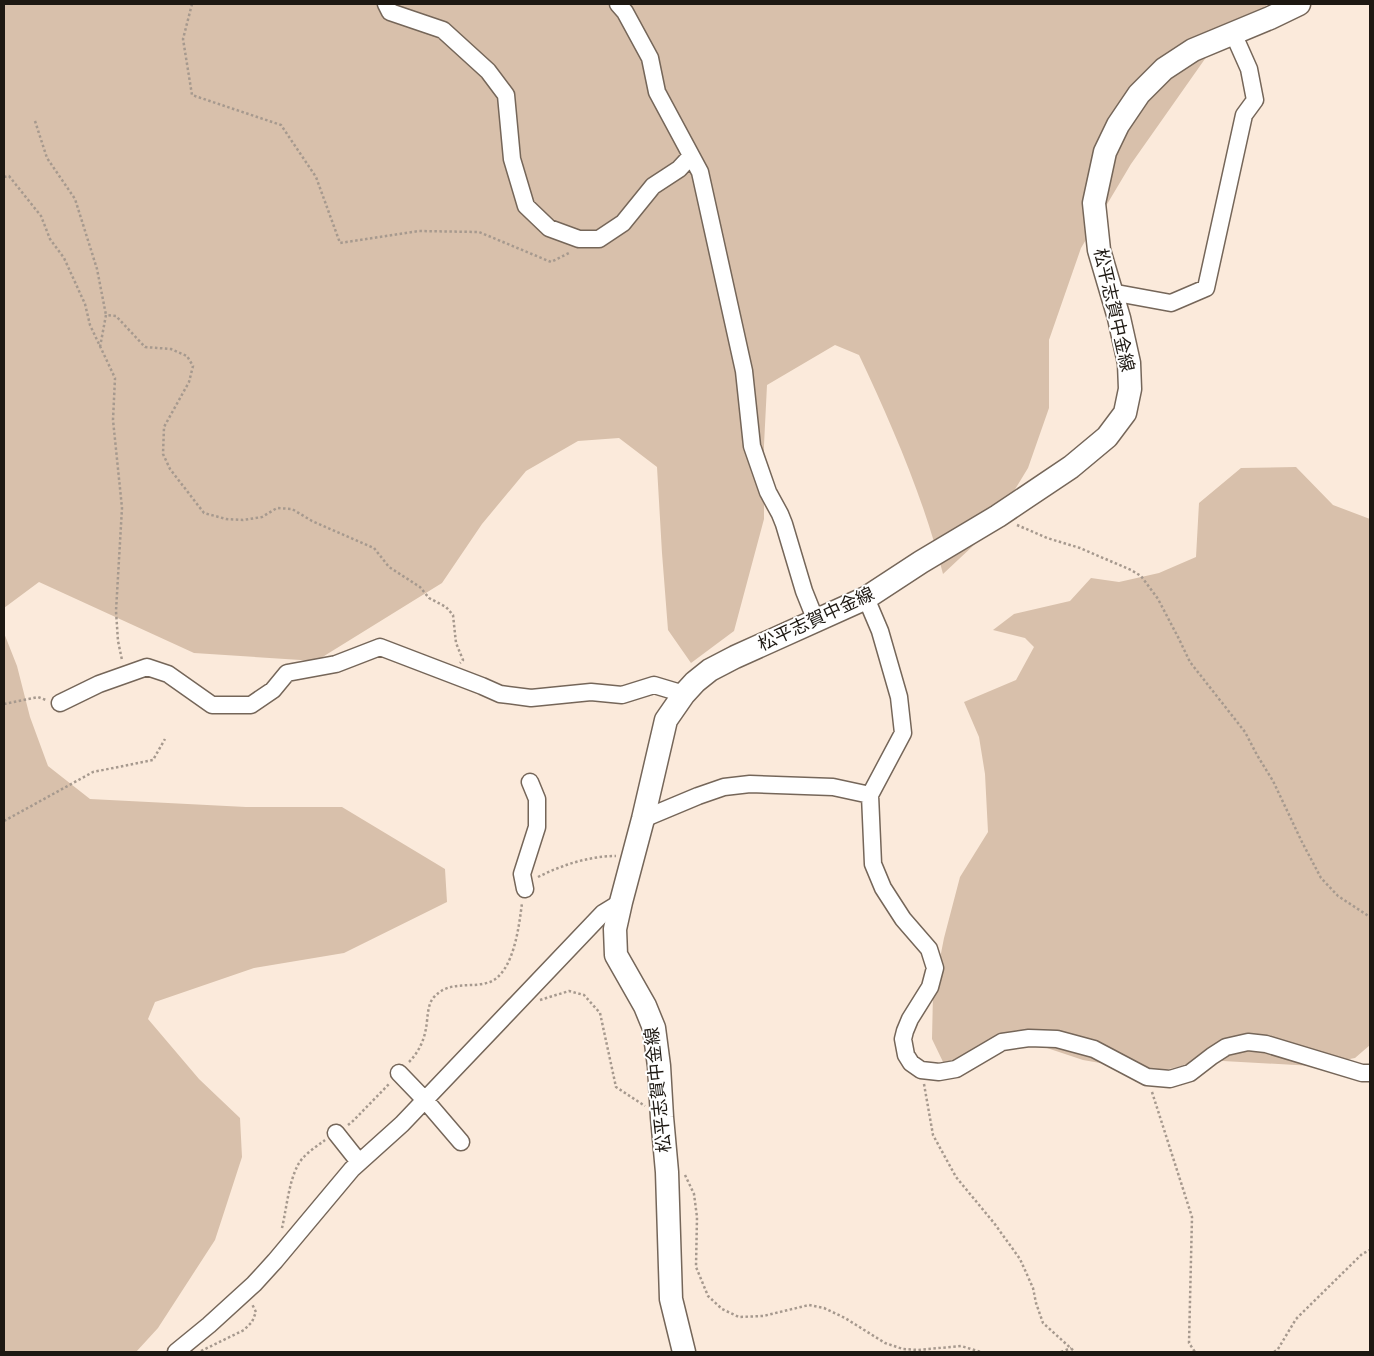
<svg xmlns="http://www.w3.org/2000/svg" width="1374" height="1356" font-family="'Asap Condensed','Noto Sans JP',sans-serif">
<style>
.green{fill:#d8c0ab}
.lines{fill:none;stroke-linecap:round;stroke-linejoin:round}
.minor-casing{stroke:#756659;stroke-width:19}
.secondary-casing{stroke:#756659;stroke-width:25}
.path{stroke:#a6998e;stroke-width:2.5;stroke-dasharray:2.5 2.5;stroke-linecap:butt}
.minor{stroke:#fff;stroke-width:16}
.secondary{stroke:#fff;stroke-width:22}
.labels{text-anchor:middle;stroke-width:4;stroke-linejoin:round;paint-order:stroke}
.street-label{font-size:18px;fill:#1d1812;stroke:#fff}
</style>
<rect width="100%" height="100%" fill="#fbeadb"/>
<!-- green -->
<path class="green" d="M4,4H1268L1207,56L1131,164L1081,248L1049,340V408L1028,468L991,529L943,574C924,499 892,425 859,355L835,345L767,385L764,445V519L734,631L691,663L668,630L662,553L657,467L619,438L578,441L526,471L482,524L442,583L316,661L194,653L39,582L4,608Z
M1296,467L1333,505L1370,519V1045L1355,1058L1313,1066L1205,1060L1161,1071L1123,1067L1083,1060L1038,1045L990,1048L944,1064L932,1039L933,994L944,938L960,877L988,832L985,774L979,737L964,702L1016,680L1034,647L1025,638L993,630L1014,614L1070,601L1091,578L1119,582L1159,573L1196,557L1199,503L1241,468Z
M4,633L17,666L30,717L48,766L90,799L246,807H342L445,869L447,902L344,953L254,968L155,1002L148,1019L199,1079L240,1118L242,1157L215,1240L158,1328L136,1352H4Z"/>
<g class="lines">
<defs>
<path id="minor" d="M386,4L390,12L443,30L488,71L506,95L512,159L526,206L549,228L579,239H599L623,223L653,186L679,169L691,156
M618,4L625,12L650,58L657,92L700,172L744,371L752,446L768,492L780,514L784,524L804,591L816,621
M1111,292L1171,303L1206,288L1244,115L1255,100L1249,69L1233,33
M866,598L880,631L899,697L903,733L870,795L873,864L883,888L903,919L929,949L935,968L930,987L910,1019L905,1031L903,1039L906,1055L911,1063L921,1070L939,1072L956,1069L1002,1042L1029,1038L1057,1039L1094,1049L1147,1077L1170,1079L1190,1073L1212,1056L1226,1047L1248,1042L1266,1044L1362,1073H1370
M60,703L99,684L147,667L168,674L212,705H251L273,690L287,673L336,664L380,647L482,686L500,694L531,698L591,692L622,695L654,685L684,694
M643,819L698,796L724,787L750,784L833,787L870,795
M525,889L522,874L537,827V799L530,782
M399,1073L425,1100L461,1142
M336,1133L359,1162
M176,1352L209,1325L254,1284L275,1261L352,1169L402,1124L603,913L621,902"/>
<path id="secondary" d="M684,1352L671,1299L667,1172L662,1117L659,1066L654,1028L645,1006L616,955L615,929L621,902L643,819L666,720L684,694L695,682L710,670L735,657L866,598L921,562L998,516L1071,467L1107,437L1125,413L1130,389L1129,363L1119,318L1099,250L1094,203L1105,152L1118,125L1139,94L1164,69L1193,50L1270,18L1299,4"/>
</defs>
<!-- minor casing -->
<use href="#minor" class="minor-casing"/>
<!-- secondary casing -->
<use href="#secondary" class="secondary-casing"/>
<!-- path -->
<path class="path" d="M192,4L183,39L192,95L281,125L316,177L340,243L419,231L479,232L551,262L571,252
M35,121L47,158L75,199L97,269L106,315
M4,177L9,176L41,216L50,239L64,258L85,304L90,325L115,378L113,420L122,508L116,611L118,641L122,660
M100,347L106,315L116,316L145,347L171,349L187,356L193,366L189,382L164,427L163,454L170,469L204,513L226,519L243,520L262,517L277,508L292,509L312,521L374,548L389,567L420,587L429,598L446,607L453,615L456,643L463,660L460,663
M1017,525L1047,538L1080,548L1131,570L1141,576L1158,599L1179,639L1190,662L1245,732L1257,755L1273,781L1302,842L1321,878L1338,896L1370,917
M4,704L38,697L46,700
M4,821L93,772L153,760L165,739
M538,877C562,865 589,856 616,856
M540,1000L569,991L584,995L600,1013L616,1087L645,1106
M409,1062C418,1053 424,1041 426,1028C428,1018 427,1003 435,996C446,985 457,986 471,985C477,985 484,984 490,982C514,972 519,926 522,903
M924,1084L933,1135L956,1177L994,1223L1020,1259L1033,1288L1036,1303L1043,1323L1075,1352
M1152,1092L1192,1217L1189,1343L1195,1352
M348,1125L353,1121L390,1083
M685,1175L694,1194L697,1217L696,1267L708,1296L722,1309L739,1317L763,1316L809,1305L824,1308L845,1318L885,1343L903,1349L918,1350L961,1346L981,1352
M282,1228C286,1211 289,1182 297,1167C302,1155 315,1148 325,1140
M201,1351L244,1330L252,1322L256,1312L252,1304
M1061,1352L1071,1348
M1274,1352L1278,1349L1296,1319L1362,1254L1370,1250"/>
<!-- minor -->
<use href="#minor" class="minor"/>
<!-- secondary -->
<use href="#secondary" class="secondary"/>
</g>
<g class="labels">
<!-- street labels -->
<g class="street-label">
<text transform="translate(1114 310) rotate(77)" y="6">松平志賀中金線</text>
<text transform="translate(816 619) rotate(-25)" y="6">松平志賀中金線</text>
<text transform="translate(658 1090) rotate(-96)" y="6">松平志賀中金線</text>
</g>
</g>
<!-- border -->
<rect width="1374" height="1356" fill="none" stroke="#1d1812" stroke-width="10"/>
</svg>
